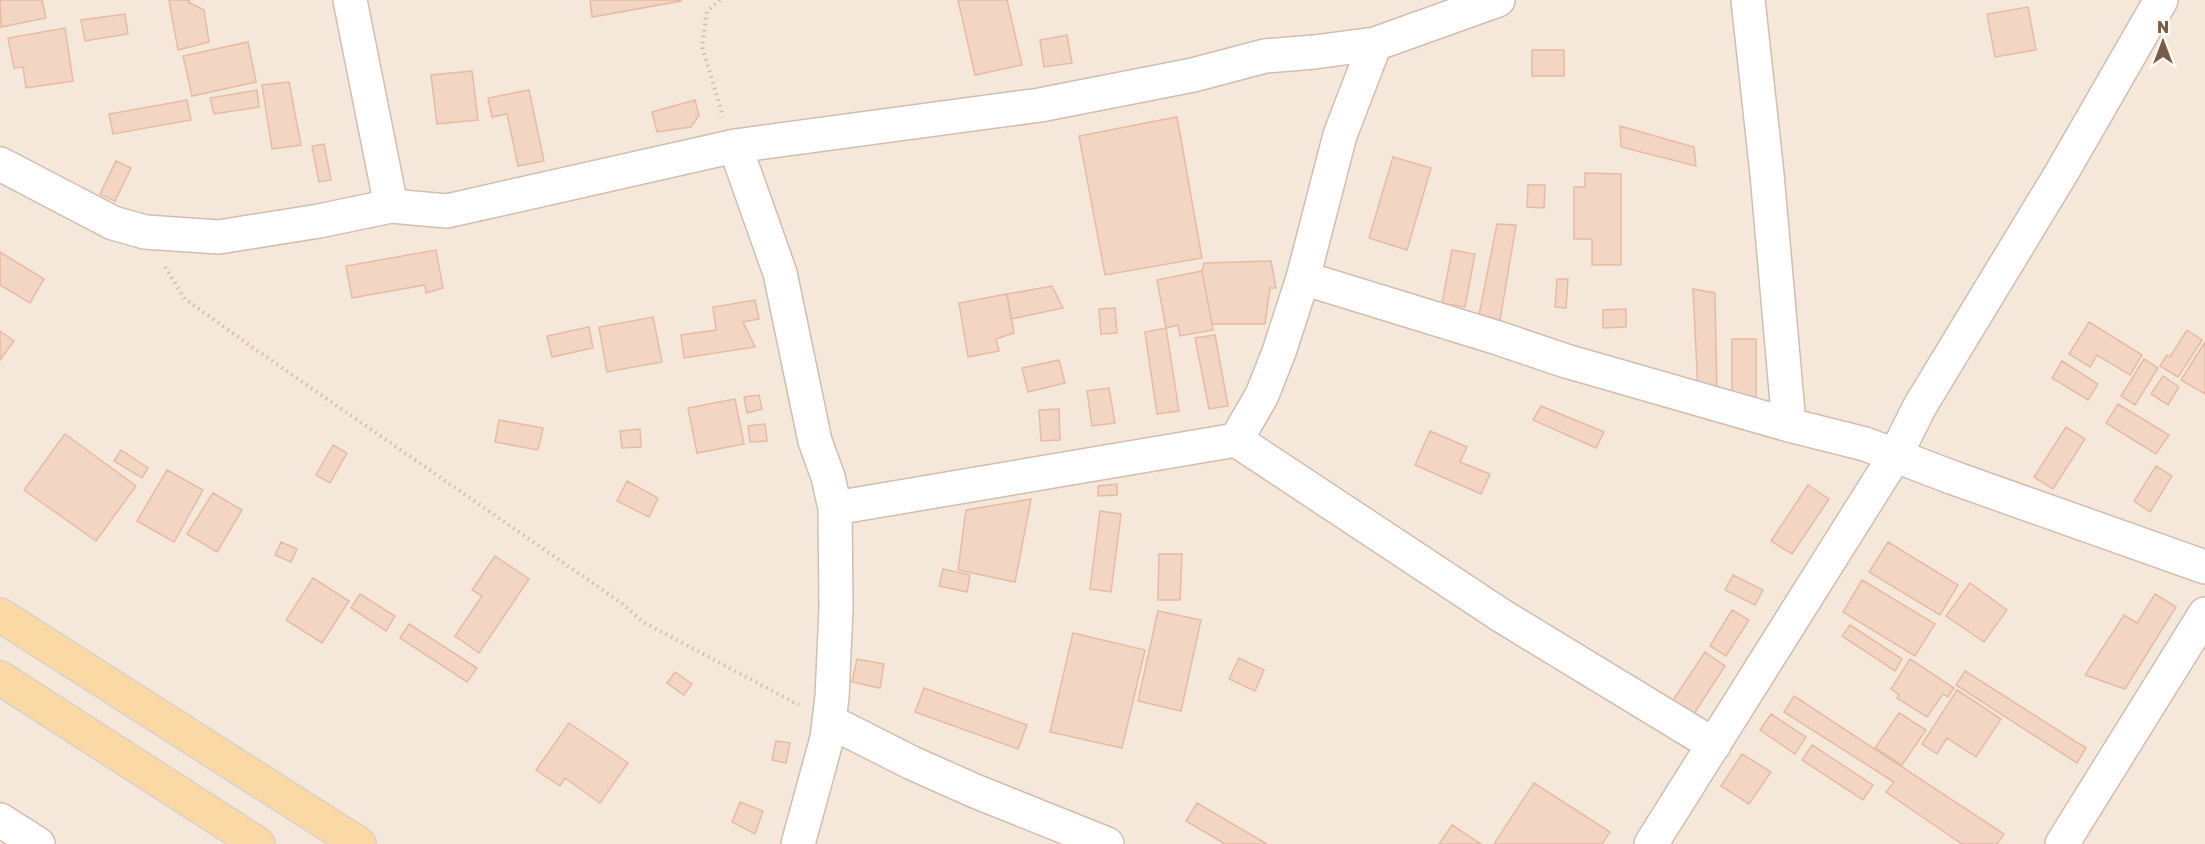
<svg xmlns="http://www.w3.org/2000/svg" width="2205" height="844" font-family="'Golos Text',sans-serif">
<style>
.residential{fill:#f5e8da}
.building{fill:#f3d5c3;stroke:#e6bba3;stroke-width:1.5}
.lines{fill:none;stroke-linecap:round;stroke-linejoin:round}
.minor-casing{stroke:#d1beb0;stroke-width:36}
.major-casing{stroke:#dad1cd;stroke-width:36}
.path{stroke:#d9b8a5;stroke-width:4;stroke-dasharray:1.5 4.5;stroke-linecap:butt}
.minor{stroke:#fff;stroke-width:33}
.major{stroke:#fbd9a5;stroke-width:33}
</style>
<rect width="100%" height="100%" fill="#fdf6ec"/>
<!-- residential -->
<path class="residential" d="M0,0H2205V844H0Z"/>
<!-- building -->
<path class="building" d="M0,0H42L46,18L1,27Z
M169,0H190L188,2L204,10L209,42L178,50Z
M590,0H681V1L592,17Z
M958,0H1007L1022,65L975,75Z
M2028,7L2036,50L1995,57L1987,14Z
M125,14L128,34L85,41L81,20Z
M65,28L73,81L26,88L23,67L14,68L8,38Z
M1067,35L1072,63L1044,67L1040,40Z
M248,42L256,82L192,96L183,56Z
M1532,50H1564V76H1532Z
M472,71L478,120L437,124L431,75Z
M289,82L301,145L272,149L262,85Z
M257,90L259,107L214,114L210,98Z
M529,90L544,161L518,166L507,114L492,117L488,98Z
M187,100L191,120L113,134L109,114Z
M695,100L699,115L691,127L657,132L652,112Z
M1177,117L1202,258L1105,275L1079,136Z
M1620,126L1694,147L1696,166L1621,147Z
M324,144L331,180L319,182L312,146Z
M1393,157L1431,168L1407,250L1369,238Z
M116,161L131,168L115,201L100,194Z
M1585,173L1621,174V265H1592V239H1574V187H1585Z
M1528,185H1545L1544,208L1527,207Z
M1497,224L1516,225L1500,320L1479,315Z
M436,250L443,288L426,293L425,285L352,298L346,266Z
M1452,250L1475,254L1465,307L1442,303Z
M0,252L44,279L30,303L0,285Z
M1271,261L1276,288H1270L1265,324H1212L1202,271L1204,263Z
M1202,271L1213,330L1180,336L1178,325L1166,328L1157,280Z
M1557,279H1568L1566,308L1555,307Z
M1052,286L1063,308L1011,319L1007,294Z
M1693,289L1715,293L1717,395L1698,392Z
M1007,294L1014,333L996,339L999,351L968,357L959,303Z
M755,300L759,319L743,322L755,347L684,358L681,335L716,330L713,307Z
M1115,308L1117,333L1101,334L1099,309Z
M1626,309V327L1603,328V310Z
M653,317L662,362L607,372L599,327Z
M2089,322L2142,355L2130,375L2097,355L2090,367L2069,354Z
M589,327L593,348L552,357L547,336Z
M1166,328L1179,411L1157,414L1145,332Z
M2187,330L2202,340L2178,377L2160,366L2167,355L2170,357Z
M0,331L14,341L0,360Z
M1215,335L1228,406L1209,409L1195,338Z
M1732,339H1756V403H1732Z
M2205,342V394L2181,380Z
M2144,359L2158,368L2135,405L2121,396Z
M1059,360L1065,383L1028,392L1022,368Z
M2062,361L2098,384L2088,400L2052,378Z
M2163,376L2179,387L2168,405L2151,394Z
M1109,388L1115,423L1092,426L1087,391Z
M759,395L762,409L747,413L744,397Z
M735,399L744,444L697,453L688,408Z
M2118,404L2169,435L2156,454L2106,423Z
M1541,406L1604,432L1596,448L1533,420Z
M1059,409L1060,440L1041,441L1039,410Z
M499,420L543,428L538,450L495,442Z
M765,424L767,441L750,442L748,426Z
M2066,427L2085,439L2053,489L2034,477Z
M640,429L641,447L622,448L620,431Z
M1430,431L1467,447L1460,462L1490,474L1481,494L1415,465Z
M65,434L136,486L96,541L24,490Z
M333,445L347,453L330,483L316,475Z
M121,450L148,468L142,478L114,461Z
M2156,466L2172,476L2150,512L2134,501Z
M167,470L203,490L174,542L137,521Z
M627,481L658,498L649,517L617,501Z
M1117,484V495L1098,496V486Z
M1808,485L1829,499L1792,554L1771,541Z
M213,493L242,510L217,552L187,534Z
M1031,499L1015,582L958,570L966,510Z
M1100,511L1121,514L1111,592L1090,589Z
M281,542L297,549L291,562L275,555Z
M1888,542L1958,585L1940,615L1869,572Z
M1159,554H1182L1180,600H1158Z
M495,556L529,579L479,653L455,636L482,596L472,590Z
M943,569L970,575L967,592L939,586Z
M1733,575L1763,590L1755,605L1725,590Z
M313,578L349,601L322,643L286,620Z
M1862,580L1935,624L1915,656L1843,612Z
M1970,583L2007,610L1984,642L1946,616Z
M360,594L395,616L386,631L351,608Z
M2155,594L2176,607L2125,689L2085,675L2124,615L2137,623Z
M1732,610L1749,620L1726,656L1710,646Z
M1158,611L1201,620L1181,711L1138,701Z
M409,624L477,668L467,682L400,638Z
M1850,625L1902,659L1895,671L1842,636Z
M1073,633L1145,650L1122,748L1050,732Z
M1705,652L1725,666L1690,720L1669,706Z
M1239,658L1264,670L1255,691L1229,679Z
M857,659L884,664L880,688L852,682Z
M1910,659L1954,688L1948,697L1943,694L1927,717L1897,698L1899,695L1891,689Z
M1965,671L2086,748L2077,763L1956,685Z
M675,672L692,684L684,695L667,683Z
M924,688L1027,725L1018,749L915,712Z
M1957,690L2001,719L1976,757L1947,738L1937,754L1922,744Z
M1794,696L2004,834L1997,844H1962L1886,792L1894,782L1784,712Z
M1899,713L1926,730L1902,765L1875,748Z
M1771,714L1806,737L1795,754L1760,730Z
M569,723L628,763L600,803L565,778L560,786L536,770Z
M776,741L790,743L786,763L772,760Z
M1812,745L1873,785L1863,800L1802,760Z
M1742,754L1771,772L1749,804L1721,786Z
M1534,783L1610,832L1602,844H1494Z
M740,802L763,811L755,834L732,822Z
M1197,803L1267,844H1225L1186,821Z
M1452,825L1481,844H1439Z"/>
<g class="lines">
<defs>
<path id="minor" d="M350,0L391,206
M1748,0L1767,174L1789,425
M735,146L780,273L815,441L828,477L835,508L836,609L832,697L827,738L798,844
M0,164L113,223L145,232L219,237L319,221L391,206L447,211L735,146L1040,105L1193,75L1265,56L1314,52L1375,44L1498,0
M1303,278L1498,338L1566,361L1789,425L1865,444L1951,477L2205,567
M1236,440L1262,395L1279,352L1303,278L1340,135L1375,44
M835,508L1236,440L1502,616L1714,745
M829,721L912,763L975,791L1107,844
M0,820L38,844
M1651,844L1896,454L1920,406L2062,172L2161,0
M2062,844L2205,614"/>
<path id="major" d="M0,615L359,844
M0,678L258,844"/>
</defs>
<!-- minor casing -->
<use href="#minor" class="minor-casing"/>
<!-- major casing -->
<use href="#major" class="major-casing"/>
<!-- path -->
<path class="path" d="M720,0L707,11L702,46L723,117
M165,267L185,299L252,347L620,602L643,622L799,705"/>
<!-- minor -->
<use href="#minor" class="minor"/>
<!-- major -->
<use href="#major" class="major"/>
</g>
<!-- north arrow -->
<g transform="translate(2163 42)" stroke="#fffaf3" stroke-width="4.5" paint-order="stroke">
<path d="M0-4.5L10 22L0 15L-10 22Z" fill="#7a5c4d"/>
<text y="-9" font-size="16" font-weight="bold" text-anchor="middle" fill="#7a5c4d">N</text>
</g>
</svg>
